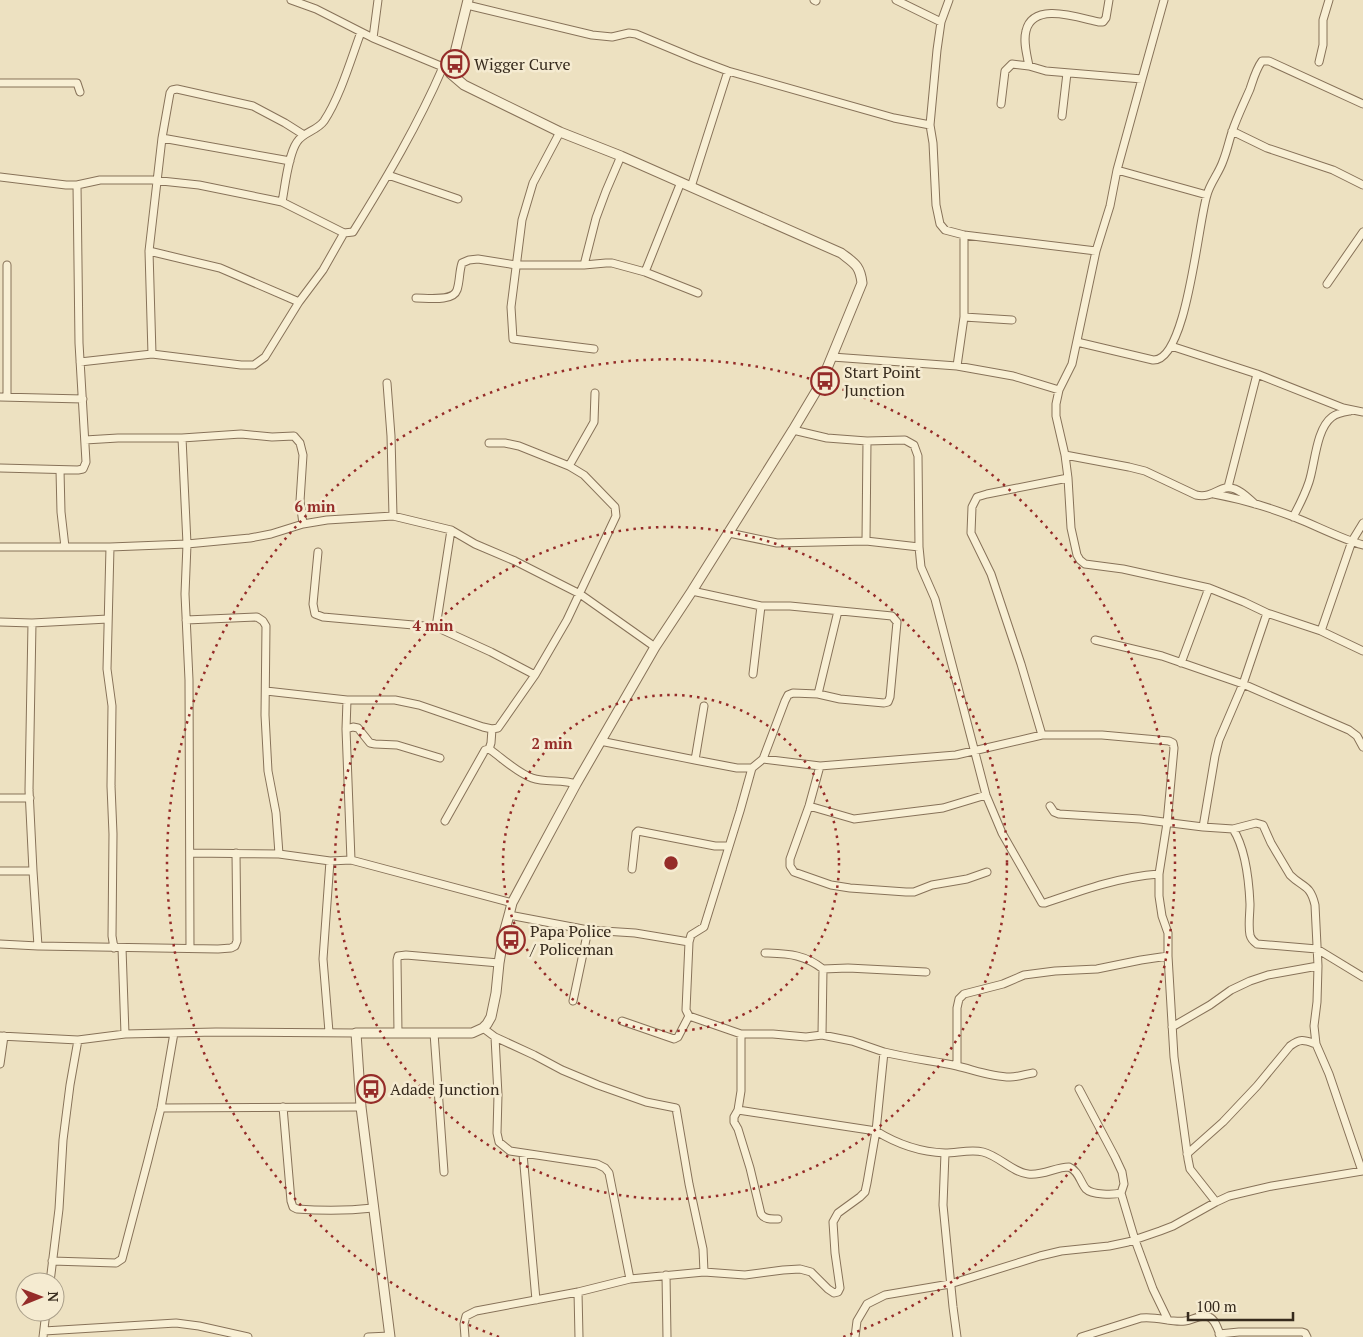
<svg xmlns="http://www.w3.org/2000/svg" width="1363" height="1337" font-family="'PT Serif',serif">
<style>
.lines{fill:none;stroke-linecap:round;stroke-linejoin:round}
.minor-casing{stroke:#877259;stroke-width:9}
.tertiary-casing{stroke:#877259;stroke-width:11}
.minor{stroke:#f8efd4;stroke-width:7}
.tertiary{stroke:#f8efd4;stroke-width:9}
.ring{fill:none;stroke:#952c29;stroke-width:2.5;stroke-dasharray:2.5 5}
.labels{text-anchor:middle;stroke-width:5;stroke-linejoin:round;paint-order:stroke}
.poi-label{font-size:16px;fill:#362a1d;stroke:#f5ebd1;text-anchor:start}
.centre{fill:#952c29;stroke:#f5ebd1;stroke-width:2.5}
.ring-label{font-size:15px;text-anchor:middle;font-weight:bold;fill:#952c29;stroke:#f5ebd1;stroke-width:5;stroke-linejoin:round;paint-order:stroke}
</style>
<rect width="100%" height="100%" fill="#ede1c1"/>
<g class="lines">
<defs>
<path id="minor" d="M291,0L316,9L373,38L443,67L445,69
M814,0L816,1
M896,0L941,22
M949,0L941,22L937,50L930,125L933,143L936,205L940,224L945,230L964,235L1096,251
M467,5L592,35L612,37L629,33L636,34L696,59L728,71L894,118L930,125
M373,38L378,0
M1319,62L1323,45V20L1329,0
M1029,66C1027,55 1023,42 1026,31C1033,1 1079,18 1099,22H1103L1106,18L1109,0
M1142,79L1117,170L1110,206L1096,251L1072,364L1059,390L1056,404V416L1065,455L1068,478L1071,528L1077,555L1080,560L1085,564L1123,569L1209,588L1244,602L1267,613L1321,631L1363,651
M0,83H77L80,92
M1001,104L1005,71L1012,64L1029,66L1046,71L1142,79L1164,0
M1062,116L1067,73
M1232,131L1267,148L1333,170L1363,185
M560,132L533,183L522,220L511,307L513,339L594,349
M162,138L290,161
M1117,170L1207,195
M388,175L458,199
M0,177L66,185H77L100,180H152L199,185L282,202L344,233L353,232C386,179 418,125 443,67
M691,187L728,71
M282,202C285,187 288,155 297,142C303,132 317,131 324,121C340,97 351,59 361,32
M149,251L220,268L299,302
M584,265L596,218L606,191L621,156
M645,272L681,182
M1327,284L1363,232
M416,298C427,298 453,302 457,290C460,281 459,272 462,263L469,260L478,259L516,265H584L606,263H612L645,272L698,293
M964,317L1012,320
M1077,342L1153,360C1187,362 1198,222 1207,195C1210,183 1219,173 1223,161C1227,151 1229,141 1232,132C1237,117 1244,103 1250,89C1253,80 1256,69 1262,61H1269L1363,104
M1171,346L1257,374L1343,408L1363,412
M152,354L149,251L162,138L170,93L172,90L177,89L253,106L285,123L304,135
M832,357L957,366L1013,376L1059,390
M80,362L152,354L241,365H254L265,357L299,302L323,270L344,233
M957,366L964,317V235
M387,383L391,436L393,516
M0,397L83,399
M7,397V265
M793,430L827,438L867,441L905,440L914,445L918,456L919,547L921,567L935,599L986,795L1002,833L1042,903H1045C1083,890 1119,877 1159,874
M182,438L187,544L185,594L189,680L190,948
M85,440L118,438H182L241,434L272,437L294,436L300,443L303,455L300,501L303,524
M1065,455L1129,467L1145,471L1196,495C1215,499 1220,483 1235,489C1243,492 1249,499 1255,504
M569,466L594,422L595,393
M0,468L78,470L83,469L86,462L79,343L77,185
M60,470L61,512L65,547
M1228,487L1257,374
M1214,494C1241,499 1268,507 1294,517C1317,526 1339,538 1363,545
M1293,517C1299,506 1305,494 1309,482C1315,464 1316,429 1332,417C1337,413 1344,412 1350,411
M729,533L777,543L866,541L919,547
M866,541L867,441
M0,547H110L187,544L250,538L271,534L303,524L327,520L393,516L451,530L475,544L515,561L580,594L655,647
M110,547L107,669L112,706L111,786L113,834L112,936L114,948
M318,552L313,604L315,614L323,617L436,627L491,652L535,675
M692,591L761,606H790L892,616L897,622L890,697L888,702L884,703L840,699L818,694
M838,611L818,694L793,693L788,695L785,701L763,759L752,768L740,811L704,927L691,935L689,942L686,1010L689,1016L741,1034H773L806,1037L822,1035L852,1041L884,1052
M186,620L257,617L263,621L266,626L265,715L268,771L276,813L279,854
M0,622L32,623L108,619
M436,627L451,530
M1321,631L1352,541L1363,523
M1095,640L1162,656L1243,684L1349,730L1357,736L1363,747
M1181,663L1209,588
M753,674L761,606
M266,691L347,700H395L419,705L483,727L492,729L498,728L535,675L567,620L616,516L615,507L584,475L569,466L519,446L505,443H489
M347,700L346,729L351,860
M346,729L353,727L358,728L370,743L375,744L397,745L440,758
M1042,735L1021,664L991,574L971,533L972,507L977,497L987,494L1068,478
M600,741L695,760L737,768H752
M489,749L491,743L492,729
M763,759L820,766L956,755L1042,735H1102L1169,741L1173,743L1174,748L1167,823L1159,874V896L1162,916L1168,933V956L1174,1057L1188,1159L1190,1169L1216,1202
M695,760L704,706
M820,766L809,806L790,859V866L794,872L831,885L850,888L906,892H914L932,885L967,879L987,872
M0,798H30
M809,806L854,819L943,808L986,795
M1050,806L1054,812L1059,814L1140,819L1203,827L1233,829C1245,848 1249,881 1250,904C1250,914 1248,925 1250,935C1251,939 1254,942 1257,944L1317,949L1363,977
M445,821L485,750L489,749L492,751C504,760 518,773 532,778C546,783 562,779 576,784
M1203,827L1215,756L1219,740L1243,684L1267,613
M1233,829L1256,823L1263,825L1271,843L1290,875C1303,888 1310,884 1315,905L1318,966L1317,1002L1314,1026L1316,1044L1329,1074L1362,1171
M190,853L279,854L330,861L351,860L512,903
M632,869L636,833L638,831L715,846H729
M0,871H33
M509,915L588,930L573,1001
M588,930L635,933L689,942
M0,944L38,946L33,871L29,790L32,623
M38,946L218,949L231,948L235,946L237,941L236,853
M122,948L125,1034
M765,953C789,954 804,954 823,969L822,1035
M823,969L848,968L926,972
M622,1021L674,1039L678,1037L689,1016
M1172,1027L1210,1005L1231,990L1250,981L1268,975L1318,966
M483,1028L495,1037L498,1095L497,1133L499,1142L510,1151L597,1164L605,1168L609,1173L630,1279
M329,1032L323,959L330,861
M398,1033L397,960L398,956L406,955L499,963
M434,1033L444,1172
M741,1034V1091L738,1110L734,1117V1122L738,1129L750,1168L761,1214C765,1220 772,1219 778,1219
M0,1036L78,1040L125,1034L216,1032L356,1033
M495,1037L534,1055L562,1070L598,1085L646,1102L676,1108L689,1184L703,1249L704,1272
M0,1064L4,1036
M957,1066V1008L959,999L964,994L1003,984L1024,975L1055,971L1097,969L1141,960L1168,956
M1079,1089L1115,1157L1122,1172L1124,1184L1121,1193L1135,1240L1153,1289L1168,1320
M283,1107L291,1201L293,1207L297,1209C323,1211 347,1211 373,1208
M161,1108L361,1107
M738,1110L876,1131C897,1144 919,1152 945,1153C957,1153 971,1149 983,1152C999,1156 1012,1172 1028,1174C1043,1176 1055,1167 1069,1167C1079,1171 1080,1182 1086,1189C1092,1195 1113,1195 1121,1193
M945,1153L943,1205L953,1307L957,1337
M523,1154L536,1300
M1187,1154L1223,1122L1257,1086L1290,1046C1301,1038 1304,1040 1316,1044
M52,1261L116,1263L122,1259L148,1160L161,1108L174,1033
M666,1275L667,1337
M50,1282L59,1209L63,1140L70,1085L78,1040
M578,1292L579,1337
M44,1331L176,1323L199,1326L248,1337
M1219,1334L1239,1332H1302L1305,1333L1307,1337
M43,1337L46,1312
M368,1337L390,1336
M465,1337L464,1324L466,1316L476,1311L578,1292L630,1279L704,1272L745,1275L783,1270L800,1269L811,1272L828,1289L834,1293L838,1292L840,1288L835,1253L833,1222L838,1213L860,1197L865,1192L867,1183L876,1131L884,1052C908,1058 933,1061 957,1066C974,1070 992,1077 1010,1077C1018,1077 1026,1074 1033,1073
M855,1337L857,1321L867,1304L885,1295L950,1284L1040,1256L1061,1251L1109,1246L1128,1242L1160,1231L1173,1226L1216,1202L1229,1196L1272,1186L1363,1171
M1081,1337L1141,1318C1158,1316 1171,1323 1185,1321C1193,1320 1200,1314 1209,1317C1216,1320 1218,1330 1221,1337"/>
<path id="tertiary" d="M390,1337L361,1107L356,1033H472L483,1028L487,1024L491,1017L496,993L499,963L504,933L509,915L512,903L535,860L576,784L655,647L692,591L793,430L821,383L862,283C860,265 854,263 841,253L621,156L560,132L464,85L450,73L468,0"/>
</defs>
<!-- minor casing -->
<use href="#minor" class="minor-casing"/>
<!-- tertiary casing -->
<use href="#tertiary" class="tertiary-casing"/>
<!-- minor -->
<use href="#minor" class="minor"/>
<!-- tertiary -->
<use href="#tertiary" class="tertiary"/>
</g>
<!-- distance rings -->
<g class="ring">
<circle cx="671" cy="863" r="168"/>
<circle cx="671" cy="863" r="336"/>
<path d="M499 1337A504 504 0 1 1 843 1337"/>
</g>
<!-- icons -->
<defs>
<symbol id="bus-ring" viewBox="-11 -11 22 22"><circle r="9.5" fill="#f5ebd1" stroke="#952c29" stroke-width="1.5"/><path d="M-5-6H5V4H4V6H2V4H-2V6H-4V4H-5ZM-3.5-4V0h7V-4ZM-3.5 1.2v1.5H-2V1.2ZM2 1.2v1.5H3.5V1.2Z" fill="#952c29"/></symbol>
</defs>
<g fill-rule="evenodd">
<use href="#bus-ring" x="439" y="48" width="32" height="32"/>
<use href="#bus-ring" x="809" y="365" width="32" height="32"/>
<use href="#bus-ring" x="495" y="924" width="32" height="32"/>
<use href="#bus-ring" x="355" y="1073" width="32" height="32"/>
</g>
<g class="labels">
<!-- poi labels -->
<g class="poi-label">
<text x="474" y="70">Wigger Curve</text>
<text x="844" y="378">Start Point<tspan x="844" dy="18">Junction</tspan></text>
<text x="530" y="937">Papa Police<tspan x="530" dy="18">/ Policeman</tspan></text>
<text x="390" y="1095">Adade Junction</text>
</g>
</g>
<circle cx="671" cy="863" r="8" class="centre"/>
<g class="ring-label">
<text x="315" y="512">6 min</text>
<text x="433" y="631">4 min</text>
<text x="552" y="749">2 min</text>
</g>
<!-- north arrow -->
<g transform="translate(40 1297) rotate(89)"><circle r="24" fill="#f5ebd1" stroke="#a99e89"/>
<path d="M0-4L9 19L0 12L-9 19Z" fill="#952c29"/>
<text y="-8" font-size="14" font-weight="bold" text-anchor="middle" fill="#362a1d">N</text>
</g>
<!-- scale -->
<path d="M1188 1312v8h105v-8" fill="none" stroke="#362a1d" stroke-width="2.5"/>
<text x="1196" y="1312" font-size="15" fill="#362a1d" stroke="#f5ebd1" stroke-width="4" paint-order="stroke">100 m</text>
</svg>
